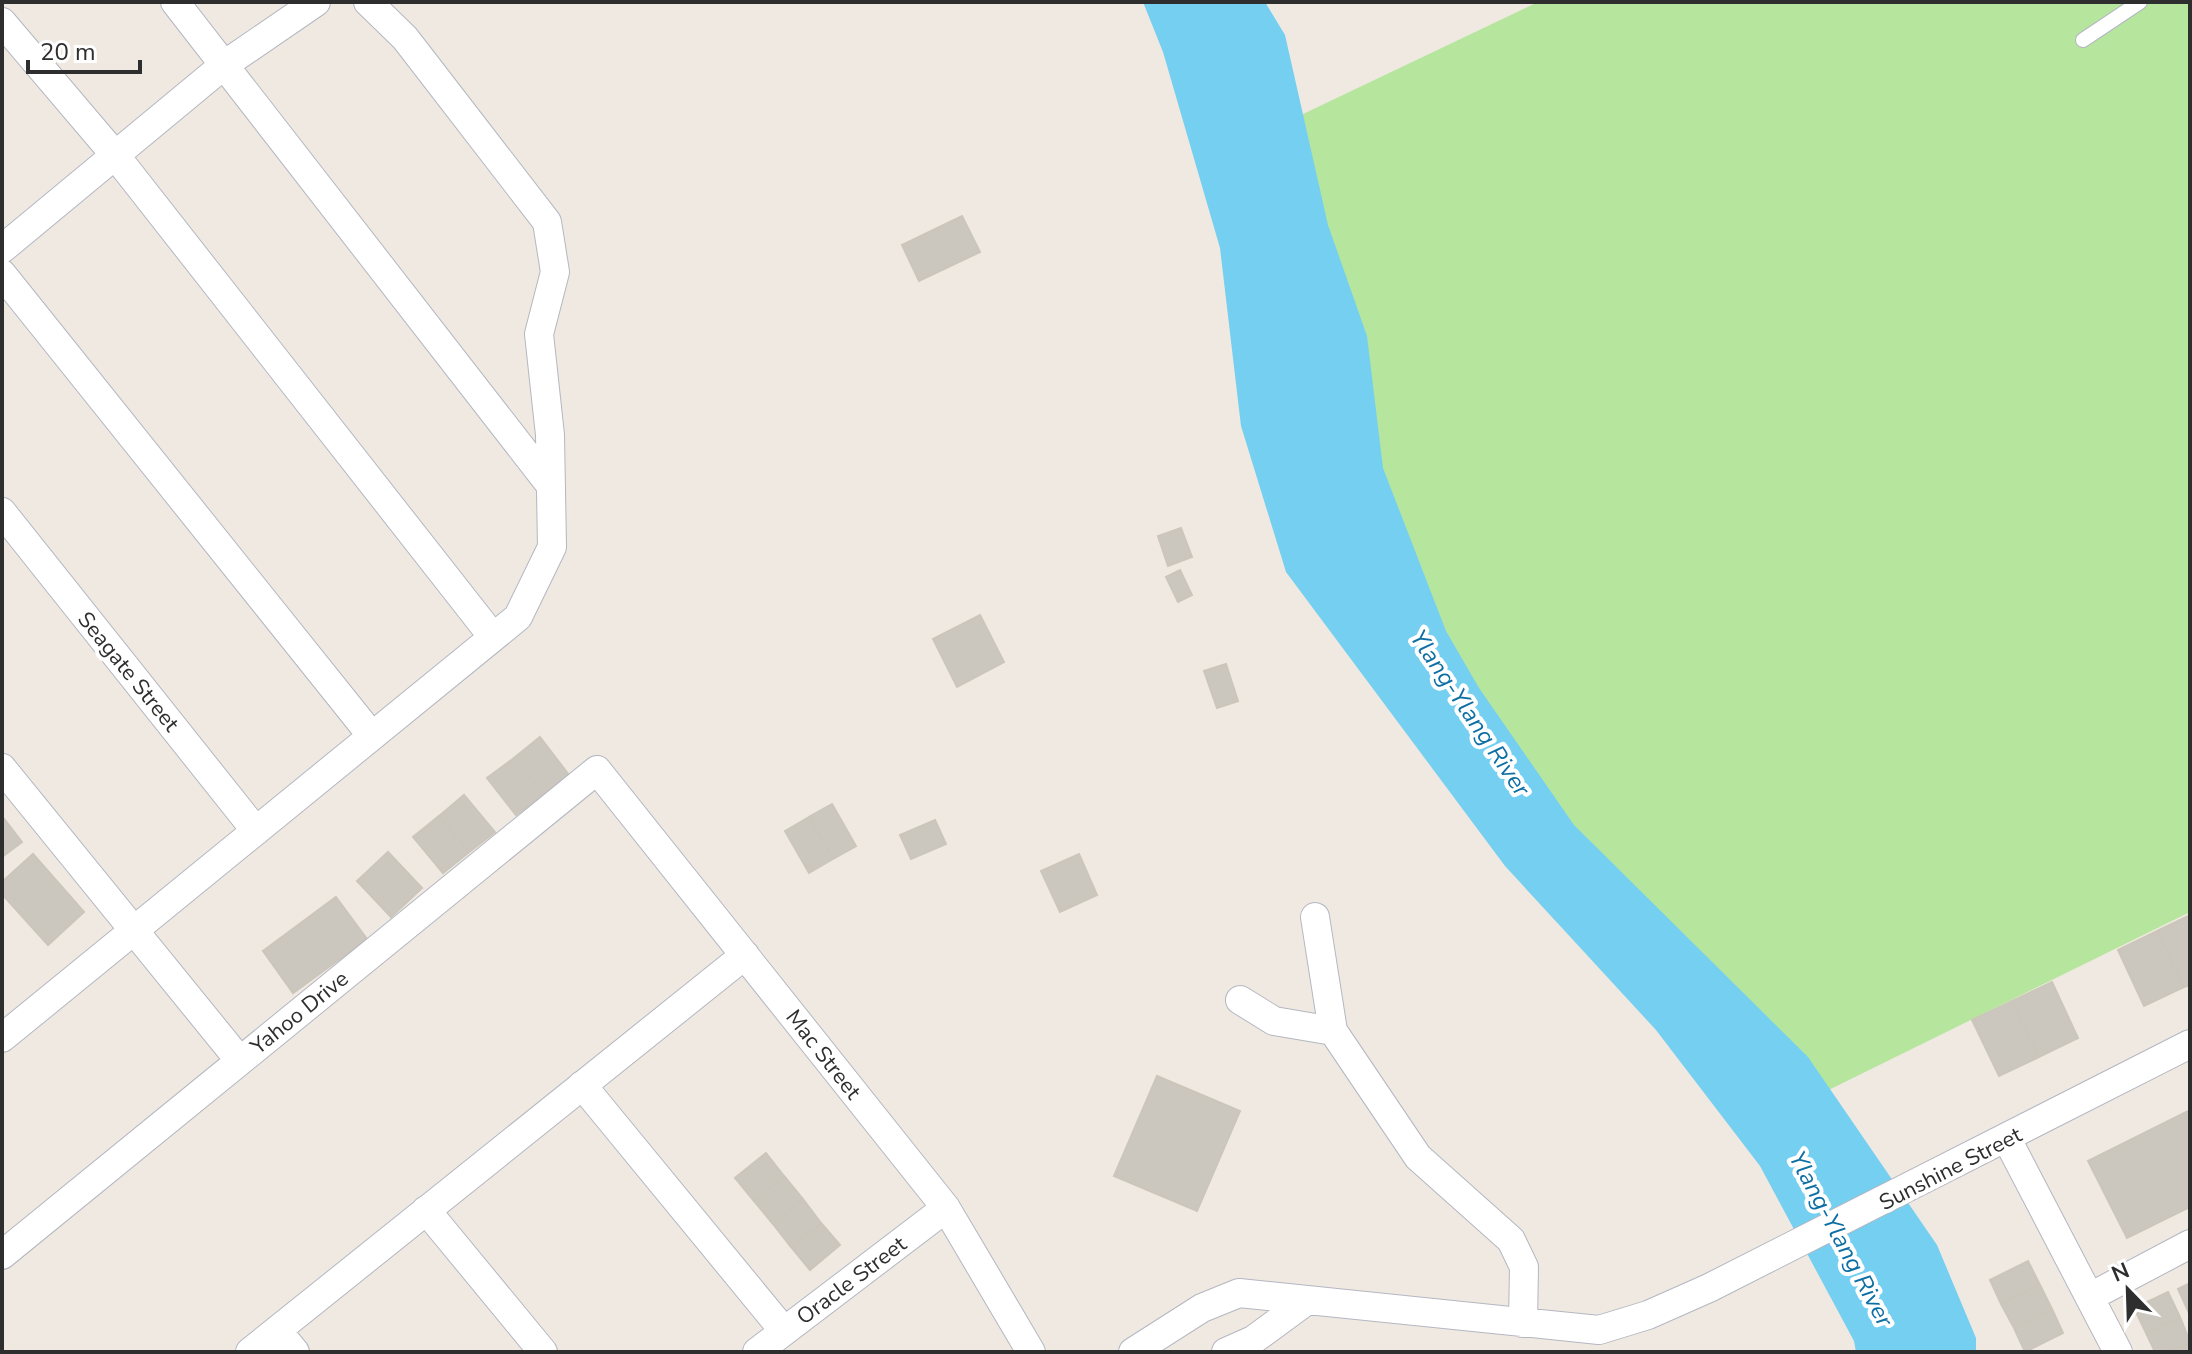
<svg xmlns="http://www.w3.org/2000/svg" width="2192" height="1354" font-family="'Nunito Sans',sans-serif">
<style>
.green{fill:#b6e59e}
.water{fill:#75cff0}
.building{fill:#cbc7bf;stroke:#cbc5ba;stroke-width:2}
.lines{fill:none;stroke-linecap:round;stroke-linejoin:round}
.lane-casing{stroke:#b4b7c1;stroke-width:16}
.street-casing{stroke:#b4b7c1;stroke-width:30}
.lane{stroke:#fff;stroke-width:14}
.street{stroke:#fff;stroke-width:28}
.labels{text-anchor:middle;stroke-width:8;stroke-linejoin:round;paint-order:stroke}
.street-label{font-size:22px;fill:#2e2e2e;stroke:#fff}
.water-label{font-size:24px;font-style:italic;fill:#0d6fa3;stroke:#fff}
</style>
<rect width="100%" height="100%" fill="#efe9e1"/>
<!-- green -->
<path class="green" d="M1538,2H2190V912L1790,1109L1372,634L1221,153Z"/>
<!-- water -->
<path class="water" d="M1143,2H1265L1285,35L1328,225L1367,336L1383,468L1446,631L1479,688L1574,825L1808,1057L1937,1245L1976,1338V1352H1856L1854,1341L1760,1166L1656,1030L1505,866L1286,572L1241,426L1220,248L1163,52Z"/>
<!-- building -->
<path class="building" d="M962,216L980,252L919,281L902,245Z
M1181,528L1192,557L1168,566L1158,536Z
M1180,570L1192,595L1178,602L1166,577Z
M980,615L1004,662L957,687L933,639Z
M1226,664L1238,701L1217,708L1204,671Z
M540,737L569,775L543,795L514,758Z
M514,758L543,795L516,815L487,778Z
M464,795L495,832L469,852L439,816Z
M832,804L856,846L833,859L809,817Z
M2,816L22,842L2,857Z
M439,816L469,852L443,873L413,837Z
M809,817L833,859L809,873L785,831Z
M935,820L946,844L911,859L900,835Z
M388,852L422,888L391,917L357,881Z
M33,854L84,912L48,945L2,894V882Z
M1079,854L1097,895L1060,912L1041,871Z
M336,897L367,939L293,993L263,951Z
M2190,915V985L2184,987L2157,931Z
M2157,931L2184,987L2144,1006L2118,950Z
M2052,982L2078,1038L2039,1057L2012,1001Z
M2012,1001L2039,1057L1999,1076L1972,1020Z
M1157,1076L1240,1111L1197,1211L1114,1176Z
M2190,1110V1207L2127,1238L2088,1161Z
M766,1153L784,1176L754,1201L735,1178Z
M784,1176L803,1199L773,1224L754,1201Z
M803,1199L821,1223L791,1247L773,1224Z
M821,1223L840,1245L810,1270L791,1247Z
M2028,1261L2040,1285L2001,1304L1990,1280Z
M2190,1283V1313H2189L2178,1289Z
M2040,1285L2052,1309L2014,1328L2001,1304Z
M2168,1292L2180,1317L2146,1333L2134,1308Z
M2052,1309L2063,1333L2025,1352L2014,1328Z
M2180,1317L2190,1342L2169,1352H2155L2146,1333Z
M2190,1342V1352H2169Z"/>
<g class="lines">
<defs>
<path id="lane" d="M2083,40L2140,2"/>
<path id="street" d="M175,2L551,486
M2,22L115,155L493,637
M2,249L224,65L316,2
M2,274L372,736
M2,512L256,831
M2,768L240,1061
M1315,917L1333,1031L1418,1157L1511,1240L1524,1267L1523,1323
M1240,1000L1274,1021L1333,1031
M2,1038L518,617L552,547L550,435L539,334L555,272L547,222L405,38L368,2
M582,1085L784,1331
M2007,1139L2118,1352
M426,1210L543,1352
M2,1255L597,770L946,1208L1031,1352
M2090,1297L2190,1244
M277,1330L295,1352
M250,1352L745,955
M757,1352L946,1208
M1133,1352L1202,1308L1239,1293L1599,1330L1648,1315L1709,1288L2190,1044
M1226,1352L1253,1340L1305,1302"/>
</defs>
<!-- lane casing -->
<use href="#lane" class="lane-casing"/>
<!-- street casing -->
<use href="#street" class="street-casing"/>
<!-- lane -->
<use href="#lane" class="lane"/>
<!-- street -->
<use href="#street" class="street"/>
</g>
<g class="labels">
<!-- street labels -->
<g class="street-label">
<text transform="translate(129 671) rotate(51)" y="8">Seagate Street</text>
<text transform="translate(299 1012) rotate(-39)" y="8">Yahoo Drive</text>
<text transform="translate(824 1054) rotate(52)" y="8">Mac Street</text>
<text transform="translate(1950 1168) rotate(-27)" y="8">Sunshine Street</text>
<text transform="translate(851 1280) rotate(-37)" y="8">Oracle Street</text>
</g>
<!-- water labels -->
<g class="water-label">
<text transform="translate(1470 713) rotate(56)" y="8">Ylang-Ylang River</text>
<text transform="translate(1841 1239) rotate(62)" y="8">Ylang-Ylang River</text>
</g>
</g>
<!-- border -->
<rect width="2192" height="1354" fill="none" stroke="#2e2e2e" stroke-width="8"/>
<!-- north arrow -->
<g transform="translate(2128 1290) rotate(337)" stroke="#ffffff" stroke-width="6" paint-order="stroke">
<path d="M0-6L14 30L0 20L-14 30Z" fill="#2e2e2e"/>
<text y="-12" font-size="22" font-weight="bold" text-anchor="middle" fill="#2e2e2e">N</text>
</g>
<!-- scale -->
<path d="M28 60v12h112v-12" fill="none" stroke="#2e2e2e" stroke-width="4"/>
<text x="40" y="60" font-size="24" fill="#2e2e2e" stroke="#ffffff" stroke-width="6" paint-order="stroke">20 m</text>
</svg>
